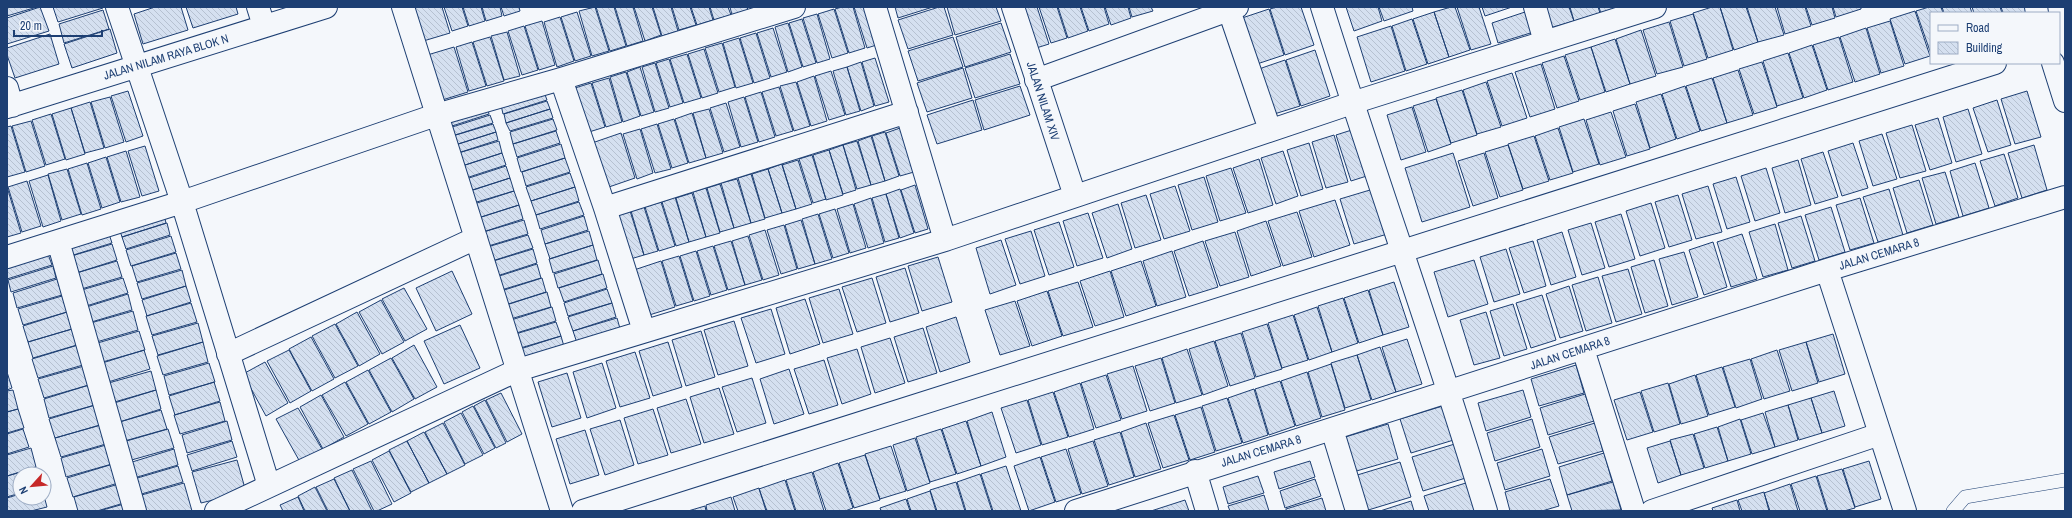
<svg xmlns="http://www.w3.org/2000/svg" width="2072" height="518" font-family="'Archivo Narrow',sans-serif">
<style>
.building{fill:url(#building-back-hatch);stroke:#1d3f73}
.lines{fill:none;stroke-linecap:round;stroke-linejoin:round}
.service-casing{stroke:#1d3f73;stroke-width:14}
.minor-casing{stroke:#1d3f73;stroke-width:24}
.service{stroke:#f4f7fb;stroke-width:13}
.minor{stroke:#f4f7fb;stroke-width:22}
.labels{text-anchor:middle;stroke-width:3;stroke-linejoin:round;paint-order:stroke}
.street-label{font-size:12px;fill:#1d3f73;stroke:#f4f7fb}
</style>
<defs>
<pattern id="building-back-hatch" width="6" height="6" patternUnits="userSpaceOnUse"><rect width="6" height="6" fill="#d5e0f0"/><path d="M-1 5l2 2M0 0l6 6M5-1l2 2" fill="none" stroke="#b6c1d1"/></pattern>
</defs>
<rect width="100%" height="100%" fill="#f4f7fb"/>
<!-- building -->
<path class="building" d="M7,7H37L7,16Z
M40,7L49,31L7,44V18Z
M53,7H103V8L58,22Z
M155,7H181L188,30L143,44L134,14Z
M186,7H236L238,14L193,28Z
M409,7H442L450,33L420,42Z
M444,7H462L468,26L452,31Z
M463,7H481L485,21L469,26Z
M482,7H500L502,16L486,21Z
M501,7H519L520,11L504,16Z
M595,7L609,51L592,56L579,11Z
M596,7H614L626,46L610,51Z
M615,7H633L643,41L627,46Z
M634,7H652L661,35L645,41Z
M653,7H671L678,31L662,36Z
M672,7H690L696,25L679,30Z
M691,7H709L713,20L697,25Z
M710,7H728L731,15L714,20Z
M730,7H747L748,10L732,15Z
M842,7H853L865,48L849,53L835,9Z
M854,7H872L883,43L867,48Z
M895,7H933L898,18Z
M939,7H944L953,35L908,49L898,20Z
M947,7H996L1001,21L955,35Z
M1020,7H1037L1049,44L1033,49Z
M1039,7H1057L1067,38L1051,43Z
M1058,7H1080L1088,31L1068,38Z
M1081,7H1104L1109,24L1089,31Z
M1105,7H1128L1131,18L1111,25Z
M1129,7H1151L1153,11L1132,17Z
M1277,7H1301L1314,45L1285,55L1270,9Z
M1346,7H1378L1382,21L1354,31Z
M1379,7H1412L1413,11L1384,21Z
M1451,7H1455L1470,50L1449,57L1434,12Z
M1457,7H1479L1491,44L1471,50Z
M1482,7H1512L1485,16Z
M1543,7H1569L1574,21L1550,28Z
M1570,7H1598L1600,13L1574,21Z
M1599,7H1623L1601,14Z
M1712,7H1720L1733,50L1708,58L1693,13Z
M1720,7H1746L1758,42L1734,50Z
M1747,7H1775L1784,35L1758,42Z
M1777,7H1805L1811,26L1785,34Z
M1806,7H1832L1835,18L1812,25Z
M1833,7H1861V9L1836,17Z
M1929,7H1941L1943,13H1931V54L1916,11Z
M1942,7H1970L1972,13H1944Z
M1972,7H2000L2002,13H1974Z
M2001,7H2029L2031,13H2003Z
M834,9L848,53L832,58L818,14Z
M1269,9L1284,55L1254,65L1239,19Z
M103,10L109,29L64,43L59,24Z
M1531,10L1537,31L1498,43L1492,23Z
M1915,11L1930,56L1905,64L1890,19Z
M577,12L591,56L575,61L561,17Z
M1434,12L1449,57L1428,64L1413,19Z
M817,14L830,59L817,63L803,18Z
M1693,14L1707,59L1684,66L1670,21Z
M560,17L574,61L557,67L544,22Z
M802,19L816,63L803,67L789,23Z
M1412,19L1427,64L1406,71L1392,26Z
M542,21L555,65L539,70L525,26Z
M1890,21L1904,66L1881,73L1867,28Z
M1669,22L1683,67L1657,74L1643,30Z
M788,23L802,67L788,72L775,27Z
M1001,23L1011,52L965,67L956,37Z
M524,26L538,70L522,75L508,31Z
M1391,26L1405,71L1371,82L1357,37Z
M773,28L787,72L771,77L757,33Z
M1866,28L1880,74L1855,82L1840,37Z
M110,29L117,53L72,68L64,44Z
M1641,30L1656,76L1630,84L1616,39Z
M507,32L520,76L504,80L491,36Z
M756,33L770,78L754,83L740,38Z
M50,34L59,64L15,78L7,55V48Z
M490,37L504,81L487,86L473,42Z
M953,37L963,67L918,81L908,51Z
M1839,37L1853,82L1828,90L1813,45Z
M739,38L753,83L736,88L723,43Z
M1615,39L1630,84L1606,92L1591,47Z
M472,42L486,86L469,91L456,47Z
M722,43L735,87L719,92L705,48Z
M1812,45L1827,90L1804,98L1789,53Z
M454,47L468,92L439,101L424,56Z
M1591,47L1605,92L1580,100L1565,55Z
M704,49L718,93L702,98L688,54Z
M1315,50L1330,96L1301,106L1286,60Z
M1788,53L1803,98L1777,106L1763,61Z
M687,54L701,98L684,103L670,59Z
M1010,54L1020,84L975,98L965,68Z
M1564,56L1579,101L1557,108L1542,63Z
M875,58L889,102L875,106L862,62Z
M669,59L683,103L670,107L656,63Z
M1285,60L1300,106L1271,115L1256,70Z
M861,62L874,106L861,111L847,67Z
M1762,62L1777,107L1754,114L1739,69Z
M655,63L669,108L655,112L642,67Z
M1541,64L1555,109L1530,117L1515,72Z
M640,67L654,112L641,116L627,72Z
M847,67L860,111L846,115L833,71Z
M963,68L972,98L927,112L917,83Z
M1738,70L1753,115L1727,123L1713,78Z
M831,71L845,115L829,120L815,76Z
M626,72L640,116L623,122L610,77Z
M1512,73L1527,118L1502,126L1487,81Z
M814,76L827,121L811,126L797,82Z
M609,78L622,122L606,127L592,83Z
M1712,78L1727,123L1701,131L1686,86Z
M796,82L810,126L794,131L780,86Z
M1486,82L1501,127L1477,134L1463,90Z
M591,83L605,127L589,132L575,88Z
M1020,86L1030,115L984,130L975,100Z
M1685,86L1700,131L1677,139L1662,94Z
M779,87L793,131L776,136L762,92Z
M1462,90L1477,135L1451,143L1436,98Z
M128,91L143,136L126,142L111,96Z
M2027,91L2041,137L2015,144L2001,99Z
M544,92L547,100L503,114L501,105Z
M761,92L775,137L759,142L745,97Z
M1661,94L1676,139L1650,148L1636,102Z
M110,97L124,142L105,148L91,102Z
M744,97L758,142L741,147L728,102Z
M1436,99L1451,144L1428,152L1413,106Z
M973,100L982,130L937,144L927,115Z
M1997,100L2011,145L1988,152L1973,108Z
M547,101L550,109L506,123L504,114Z
M90,102L104,148L85,153L71,108Z
M726,103L740,147L724,152L710,108Z
M1635,104L1650,149L1627,156L1613,111Z
M487,106L489,114L446,128L444,120Z
M1412,107L1426,152L1401,160L1387,115Z
M71,108L85,154L66,160L52,114Z
M550,109L553,118L510,131L506,123Z
M709,109L723,153L706,158L693,113Z
M1968,109L1982,154L1956,162L1943,117Z
M1611,112L1626,157L1600,165L1586,120Z
M692,113L706,158L689,163L675,119Z
M51,114L65,159L46,165L32,120Z
M490,115L493,123L449,137L446,129Z
M1938,118L1952,163L1930,170L1915,125Z
M553,119L557,130L513,144L510,132Z
M674,119L688,163L672,168L658,124Z
M1584,119L1599,164L1573,172L1559,127Z
M31,121L45,166L26,172L12,126Z
M493,124L496,132L452,146L449,137Z
M657,124L671,169L655,173L641,129Z
M1912,125L1926,171L1900,178L1886,133Z
M11,126L25,172L7,177V127Z
M900,128L914,172L900,176L886,133Z
M1358,128L1373,174L1351,181L1336,135Z
M1558,128L1573,173L1550,180L1535,136Z
M640,129L653,173L637,179L623,134Z
M556,131L560,143L517,157L513,144Z
M496,132L498,140L455,154L452,146Z
M885,132L899,176L885,181L872,136Z
M621,133L635,178L606,188L592,143Z
M1882,134L1897,179L1873,186L1859,141Z
M1334,135L1348,182L1326,188L1312,142Z
M871,136L885,181L871,185L858,141Z
M1534,136L1549,181L1523,189L1508,144Z
M499,141L502,153L459,167L455,154Z
M857,141L871,185L857,189L843,145Z
M1309,143L1323,189L1301,196L1287,150Z
M1853,143L1868,188L1842,196L1828,151Z
M561,144L565,158L521,172L517,158Z
M843,145L856,190L843,194L829,150Z
M1508,145L1523,190L1500,197L1485,152Z
M2034,145L2047,190L2022,198L2008,153Z
M145,146L159,191L142,196L128,151Z
M829,150L843,195L826,200L813,155Z
M126,151L140,197L121,202L107,157Z
M1283,151L1298,196L1276,204L1261,158Z
M1823,152L1838,197L1815,204L1801,159Z
M502,153L506,165L463,179L459,167Z
M1453,153L1470,207L1422,222L1405,168Z
M1484,153L1498,198L1473,206L1458,161Z
M2004,154L2018,198L1995,206L1980,161Z
M812,155L826,199L813,203L799,159Z
M106,157L120,202L102,208L88,163Z
M565,158L570,172L526,186L522,172Z
M1259,159L1273,205L1248,213L1233,168Z
M798,160L812,204L796,209L782,165Z
M1798,160L1811,205L1785,213L1772,168Z
M87,163L101,209L82,215L68,169Z
M1975,163L1989,208L1963,216L1950,171Z
M782,164L796,209L782,213L768,169Z
M506,166L510,178L467,192L463,180Z
M1231,168L1246,213L1220,221L1206,176Z
M1766,168L1780,213L1755,221L1741,176Z
M67,169L81,214L62,220L48,174Z
M768,169L782,213L765,218L752,174Z
M1945,172L1959,217L1936,224L1922,178Z
M570,173L575,187L531,201L526,187Z
M751,174L765,219L751,223L738,178Z
M48,175L61,221L43,227L29,181Z
M1204,177L1218,222L1192,230L1178,185Z
M1736,177L1750,222L1727,229L1713,184Z
M510,178L514,191L470,204L466,192Z
M737,179L751,223L734,228L721,183Z
M1919,180L1933,225L1907,233L1893,188Z
M27,181L41,226L22,232L8,187Z
M720,184L734,228L720,232L707,188Z
M915,185L928,229L915,233L901,190Z
M1175,186L1190,231L1164,239L1150,194Z
M1708,186L1722,232L1696,239L1682,194Z
M7,187L21,233L7,237Z
M575,187L579,201L536,215L531,201Z
M1380,187L1394,232L1354,244L1340,199Z
M706,188L720,233L706,237L693,192Z
M900,189L914,233L900,238L886,194Z
M1889,189L1903,235L1878,242L1863,197Z
M514,191L519,205L475,219L471,205Z
M692,193L706,237L689,242L676,198Z
M886,194L899,238L885,242L872,198Z
M1146,195L1161,240L1135,248L1121,203Z
M1678,195L1692,240L1669,247L1655,202Z
M675,197L689,242L676,246L662,202Z
M871,198L884,243L868,248L854,204Z
M1860,198L1874,243L1850,250L1836,205Z
M1335,200L1350,245L1314,257L1299,211Z
M579,202L584,215L540,229L536,215Z
M661,202L675,246L659,251L645,207Z
M1651,203L1665,248L1640,256L1626,211Z
M853,204L866,248L850,253L837,209Z
M1118,204L1132,249L1107,258L1092,213Z
M519,205L523,219L480,233L475,219Z
M644,207L658,251L644,255L631,211Z
M1831,207L1845,252L1819,260L1805,215Z
M835,209L849,253L833,258L819,214Z
M163,211L166,223L122,237L118,225Z
M630,211L644,255L627,260L613,216Z
M1297,212L1312,257L1283,266L1268,221Z
M1088,213L1103,258L1077,266L1063,221Z
M818,214L832,259L815,264L802,219Z
M1621,214L1635,259L1609,267L1595,222Z
M584,216L588,230L545,244L541,230Z
M1801,216L1815,261L1792,268L1778,223Z
M524,220L528,234L485,247L480,233Z
M801,220L815,264L798,269L785,225Z
M1266,221L1281,266L1251,276L1237,231Z
M1059,222L1074,267L1049,275L1034,230Z
M167,223L170,235L126,249L122,237Z
M1591,223L1605,268L1582,275L1568,230Z
M1775,224L1788,270L1763,277L1749,232Z
M784,225L797,269L781,274L767,230Z
M765,230L779,275L763,280L749,235Z
M108,231L112,243L67,257L63,245Z
M589,231L593,245L550,259L545,244Z
M1031,231L1045,276L1020,284L1005,239Z
M1235,232L1249,277L1220,286L1205,241Z
M1562,232L1576,277L1551,285L1537,240Z
M1742,234L1757,279L1731,287L1717,242Z
M528,235L533,248L489,262L484,248Z
M171,236L176,252L131,266L126,250Z
M748,236L762,280L745,285L732,241Z
M1001,240L1016,285L990,294L976,248Z
M731,241L745,285L728,290L714,246Z
M1203,241L1218,287L1189,296L1174,251Z
M1533,241L1546,286L1524,293L1509,248Z
M1713,242L1727,287L1704,295L1689,250Z
M112,244L117,260L73,274L68,257Z
M593,245L597,260L553,273L549,259Z
M713,246L727,290L711,295L697,251Z
M533,249L537,263L494,277L490,262Z
M1506,249L1520,294L1494,302L1480,257Z
M696,251L710,296L694,301L680,256Z
M1172,251L1186,297L1157,306L1143,261Z
M1684,252L1698,297L1672,305L1659,259Z
M176,253L181,269L137,282L132,266Z
M48,254L52,265L7,279V266Z
M679,256L693,301L676,306L662,261Z
M938,257L952,302L922,311L908,266Z
M598,260L602,274L558,288L554,274Z
M1474,260L1488,304L1448,317L1434,272Z
M1654,260L1668,306L1645,313L1631,267Z
M117,261L122,277L78,290L73,274Z
M661,261L675,307L646,316L631,271Z
M1141,261L1156,306L1126,316L1111,271Z
M537,264L541,278L498,291L493,278Z
M53,266L56,278L11,292L8,280Z
M905,268L919,313L890,322L876,277Z
M1628,269L1642,314L1616,322L1602,276Z
M182,270L186,286L142,299L137,283Z
M452,271L472,314L436,331L416,288Z
M1110,271L1124,317L1095,326L1080,281Z
M603,274L607,288L564,302L559,288Z
M1598,277L1612,323L1586,331L1572,285Z
M123,278L128,293L83,307L78,291Z
M542,278L546,292L502,306L498,292Z
M872,278L886,323L857,332L842,287Z
M57,279L62,295L17,308L13,293Z
M1078,282L1093,327L1063,336L1048,291Z
M1394,282L1409,327L1383,335L1369,290Z
M186,286L191,302L147,316L142,300Z
M1569,286L1583,331L1560,338L1546,294Z
M404,288L427,329L405,341L382,299Z
M607,289L612,303L568,316L564,303Z
M839,289L853,334L823,343L809,298Z
M1368,290L1383,335L1359,343L1344,298Z
M1047,291L1062,336L1032,346L1017,301Z
M547,292L551,307L507,320L503,306Z
M128,294L132,310L88,323L83,308Z
M1542,295L1556,340L1531,348L1516,303Z
M62,296L67,312L23,325L18,309Z
M1343,298L1358,343L1332,352L1318,306Z
M805,299L820,344L790,354L776,308Z
M381,300L404,342L382,354L359,312Z
M1015,301L1030,346L1000,355L985,310Z
M191,303L197,322L152,335L146,316Z
M612,303L616,317L573,331L568,317Z
M1513,304L1527,349L1504,356L1490,311Z
M552,307L556,321L513,334L508,321Z
M1317,307L1332,352L1309,360L1294,315Z
M771,309L785,354L756,363L741,318Z
M133,311L138,330L93,343L87,324Z
M67,312L72,329L28,342L23,326Z
M357,312L380,354L359,366L336,324Z
M1486,312L1500,358L1474,365L1460,320Z
M1293,315L1308,360L1282,368L1268,323Z
M956,317L970,362L940,372L926,327Z
M617,318L621,332L578,346L573,331Z
M734,321L748,366L718,375L704,330Z
M556,322L561,336L517,349L512,335Z
M198,323L203,342L158,355L152,336Z
M335,324L358,366L335,378L312,336Z
M1267,324L1282,369L1256,377L1242,332Z
M460,325L480,368L444,384L424,341Z
M923,328L937,373L908,382L894,337Z
M72,329L77,345L33,358L28,342Z
M139,331L145,350L99,363L94,344Z
M701,331L715,377L686,386L672,340Z
M1241,333L1255,378L1230,386L1215,341Z
M1833,334L1845,374L1819,382L1806,342Z
M561,336L565,350L522,364L517,350Z
M311,337L334,379L312,391L289,349Z
M890,338L905,383L875,393L861,347Z
M1407,339L1422,384L1396,392L1382,347Z
M1214,341L1228,386L1203,395L1189,349Z
M203,342L208,362L163,375L157,356Z
M668,342L682,387L653,396L639,351Z
M1806,342L1818,383L1792,391L1779,350Z
M78,345L83,365L38,378L32,359Z
M414,345L437,387L415,399L392,358Z
M1380,347L1396,392L1372,400L1357,355Z
M857,349L871,394L842,404L827,358Z
M1187,349L1202,395L1176,403L1162,358Z
M144,350L150,369L105,383L99,364Z
M289,350L311,391L290,403L267,361Z
M1777,350L1790,391L1764,399L1751,359Z
M635,352L650,398L620,407L606,361Z
M1357,355L1371,400L1345,408L1331,363Z
M391,358L414,399L392,412L369,370Z
M1161,358L1175,403L1150,411L1135,366Z
M1750,359L1762,399L1736,408L1723,367Z
M824,360L838,405L809,414L794,369Z
M265,362L288,403L266,416L243,374Z
M209,363L215,382L169,395L164,376Z
M602,363L616,408L587,418L573,372Z
M1331,364L1345,410L1322,417L1308,372Z
M1576,365L1584,393L1539,406L1531,379Z
M84,366L89,385L44,398L38,379Z
M1133,366L1147,411L1122,419L1107,374Z
M1722,367L1735,407L1709,415L1696,375Z
M789,369L804,414L774,424L760,379Z
M368,370L391,412L369,424L346,382Z
M151,371L156,390L111,403L105,384Z
M7,372L12,388L7,390Z
M1307,372L1321,418L1296,426L1281,381Z
M567,373L581,418L552,427L538,382Z
M1106,375L1121,420L1096,428L1081,383Z
M1695,375L1708,416L1681,424L1669,384Z
M752,378L766,423L737,432L722,387Z
M1280,381L1295,426L1269,435L1255,389Z
M214,382L220,401L175,415L169,396Z
M345,382L368,424L346,436L322,395Z
M1080,383L1094,429L1069,437L1054,392Z
M1668,383L1680,424L1654,432L1641,391Z
M89,385L95,405L49,418L44,399Z
M719,388L734,434L704,443L690,397Z
M1254,389L1268,435L1243,443L1228,398Z
M13,390L18,409L7,412V391Z
M156,390L161,409L116,423L111,404Z
M1523,390L1531,417L1486,431L1478,403Z
M1834,391L1845,426L1822,433L1811,398Z
M1053,392L1068,437L1042,445L1028,400Z
M1640,392L1653,432L1627,440L1614,400Z
M501,393L522,434L507,442L486,400Z
M1585,394L1594,421L1548,435L1540,408Z
M321,395L344,437L323,449L300,407Z
M1227,398L1242,443L1216,451L1202,406Z
M1811,398L1822,433L1799,440L1788,405Z
M686,399L701,444L671,453L657,408Z
M485,400L506,443L496,448L474,406Z
M1027,400L1041,445L1016,453L1001,408Z
M220,402L225,421L180,434L174,415Z
M95,405L100,425L55,438L49,419Z
M1446,405L1457,439L1411,453L1400,419Z
M1788,405L1798,440L1775,447L1765,412Z
M473,406L495,448L484,454L462,412Z
M1201,407L1215,452L1190,460L1175,415Z
M298,408L322,449L300,462L276,419Z
M18,409L24,428L7,433V412Z
M653,409L668,455L638,464L624,418Z
M161,410L167,429L121,442L116,423Z
M992,412L1006,457L981,466L967,421Z
M461,413L483,455L465,464L444,422Z
M1763,413L1775,447L1752,454L1741,420Z
M1174,415L1189,460L1163,468L1148,423Z
M1532,419L1540,447L1495,461L1487,433Z
M1740,419L1751,454L1728,461L1718,427Z
M620,420L634,465L605,475L590,429Z
M227,421L232,440L187,453L182,435Z
M966,421L981,466L957,474L942,429Z
M443,423L465,465L447,474L425,432Z
M1146,423L1161,469L1135,477L1121,432Z
M1595,423L1603,451L1558,464L1549,437Z
M1388,424L1398,459L1353,472L1342,438Z
M101,425L106,444L61,457L55,438Z
M1717,427L1728,461L1705,468L1694,434Z
M23,429L29,447L7,454V434Z
M168,429L174,448L128,461L123,442Z
M941,429L956,474L930,482L916,437Z
M585,430L599,475L570,484L556,439Z
M424,432L447,474L429,483L407,441Z
M1120,432L1134,477L1109,485L1094,440Z
M1693,434L1704,468L1681,475L1670,440Z
M915,438L930,483L907,491L893,445Z
M232,441L237,457L192,471L187,455Z
M407,441L429,483L411,492L389,450Z
M1093,441L1108,486L1082,494L1068,449Z
M1670,441L1681,475L1658,483L1647,448Z
M1458,443L1469,477L1423,491L1412,457Z
M106,445L112,464L66,477L61,458Z
M891,446L906,491L880,499L865,454Z
M31,448L36,467L7,476V455Z
M174,449L178,465L134,478L129,463Z
M1066,449L1081,494L1056,502L1041,457Z
M1542,449L1550,476L1505,490L1497,463Z
M389,451L411,493L394,502L372,460Z
M1604,453L1612,481L1567,495L1559,467Z
M865,455L880,500L854,508L839,463Z
M1040,457L1055,502L1029,511L1014,466Z
M237,460L246,492L201,503L192,472Z
M371,461L392,504L377,511H374L353,469Z
M1310,461L1315,477L1279,489L1274,472Z
M1869,461L1881,499L1855,507L1843,469Z
M1400,462L1411,497L1365,511L1354,476Z
M838,463L853,508L845,511H826L813,472Z
M113,464L118,483L73,497L67,478Z
M178,466L183,482L138,495L134,479Z
M1006,466L1021,511H993L981,474Z
M36,468L38,474H20V493L7,497V476Z
M1842,469L1855,508L1844,511H1828L1817,476Z
M352,470L372,511H350L334,478Z
M812,472L824,511H796L786,480Z
M980,474L992,511H966L957,482Z
M1258,476L1264,493L1228,504L1223,487Z
M1816,476L1827,511H1800L1791,484Z
M334,479L350,511H328L316,487Z
M1315,479L1321,496L1285,508L1280,491Z
M1550,479L1559,506L1542,511H1510L1505,492Z
M785,480L795,511H767L759,489Z
M956,482L965,511H937L930,490Z
M1469,482L1479,511H1429L1424,496Z
M1613,482L1621,510L1572,511L1567,495Z
M184,483L192,511H143L138,496Z
M119,484L124,503L97,511H78L74,497Z
M1790,484L1798,511H1770L1764,493Z
M315,487L327,511H305L298,496Z
M759,488L766,511H738L733,497Z
M930,491L936,511H911L907,499Z
M1764,492L1769,511H1742L1738,500Z
M20,494V498H44V496L47,507L31,511H7V498Z
M1264,495L1269,511H1230L1228,506Z
M298,497L304,511H283L280,505Z
M731,497L735,511H707L706,505Z
M1322,498L1326,511H1286V509Z
M906,499L910,511H881L880,508Z
M1185,500L1189,511H1151Z
M1737,500L1740,511H1713L1712,508Z
M1411,501L1414,511H1380Z
M124,504L126,511H99Z
M705,506L706,511H688Z"/>
<g class="lines">
<defs>
<path id="service" d="M1953,511L1965,497L2065,480"/>
<path id="minor" d="M117,7L182,202L269,486
M258,7L264,26
M403,7L562,511
M875,7L945,240
M1013,7L1075,196
M1322,7C1375,176 1435,342 1486,511
M1535,7L1545,42
M2036,7L2037,13
M1229,10L1270,130
M2053,63L2065,101
M561,79L605,208L644,331
M1036,80L1237,7
M7,88L12,106
M7,107L326,7
M605,208L907,112
M58,241L135,511
M7,257L182,202L436,115L561,79L794,7
M1827,270L1905,511
M1583,349L1634,511
M228,354L476,238
M1332,429L1357,511
M1195,471L1207,511
M216,511L518,370L945,240L1352,103L1655,7
M583,511L1995,63
M1076,511L1827,270L2065,197
M1652,511L1880,434"/>
</defs>
<!-- service casing -->
<use href="#service" class="service-casing"/>
<!-- minor casing -->
<use href="#minor" class="minor-casing"/>
<!-- service -->
<use href="#service" class="service"/>
<!-- minor -->
<use href="#minor" class="minor"/>
</g>
<g class="labels">
<!-- street labels -->
<g class="street-label">
<text transform="translate(166 57) rotate(-17)" y="4">JALAN NILAM RAYA BLOK N</text>
<text transform="translate(1043 101) rotate(72)" y="4">JALAN NILAM XIV</text>
<text transform="translate(1879 254) rotate(-17)" y="4">JALAN CEMARA 8</text>
<text transform="translate(1570 353) rotate(-18)" y="4">JALAN CEMARA 8</text>
<text transform="translate(1261 451) rotate(-17)" y="4">JALAN CEMARA 8</text>
</g>
</g>
<!-- border -->
<rect width="2072" height="518" fill="none" stroke="#1d3f73" stroke-width="16"/>
<!-- legend -->
<rect x="1930" y="12" width="130" height="52" fill="#f4f7fb" stroke="#9eadc5"/>
<rect x="1938" y="25" width="20" height="6" fill="#f4f7fb" stroke="#9eadc5"/>
<text x="1966" y="32" font-size="12" fill="#1d3f73">Road</text>
<rect x="1938" y="42" width="20" height="12" fill="url(#building-back-hatch)" stroke="#9eadc5"/>
<text x="1966" y="52" font-size="12" fill="#1d3f73">Building</text>
<!-- north arrow -->
<g transform="translate(32 486) rotate(243)"><circle r="19" fill="#f4f7fb" stroke="#9eadc5"/>
<path d="M0-3L7 15L0 10L-7 15Z" fill="#c62828"/>
<text y="-6" font-size="11" font-weight="bold" text-anchor="middle" fill="#1d3f73">N</text>
</g>
<!-- scale -->
<path d="M14 30v6h88v-6" fill="none" stroke="#1d3f73" stroke-width="2"/>
<text x="20" y="30" font-size="12" fill="#1d3f73" stroke="#f4f7fb" stroke-width="3" paint-order="stroke">20 m</text>
</svg>
